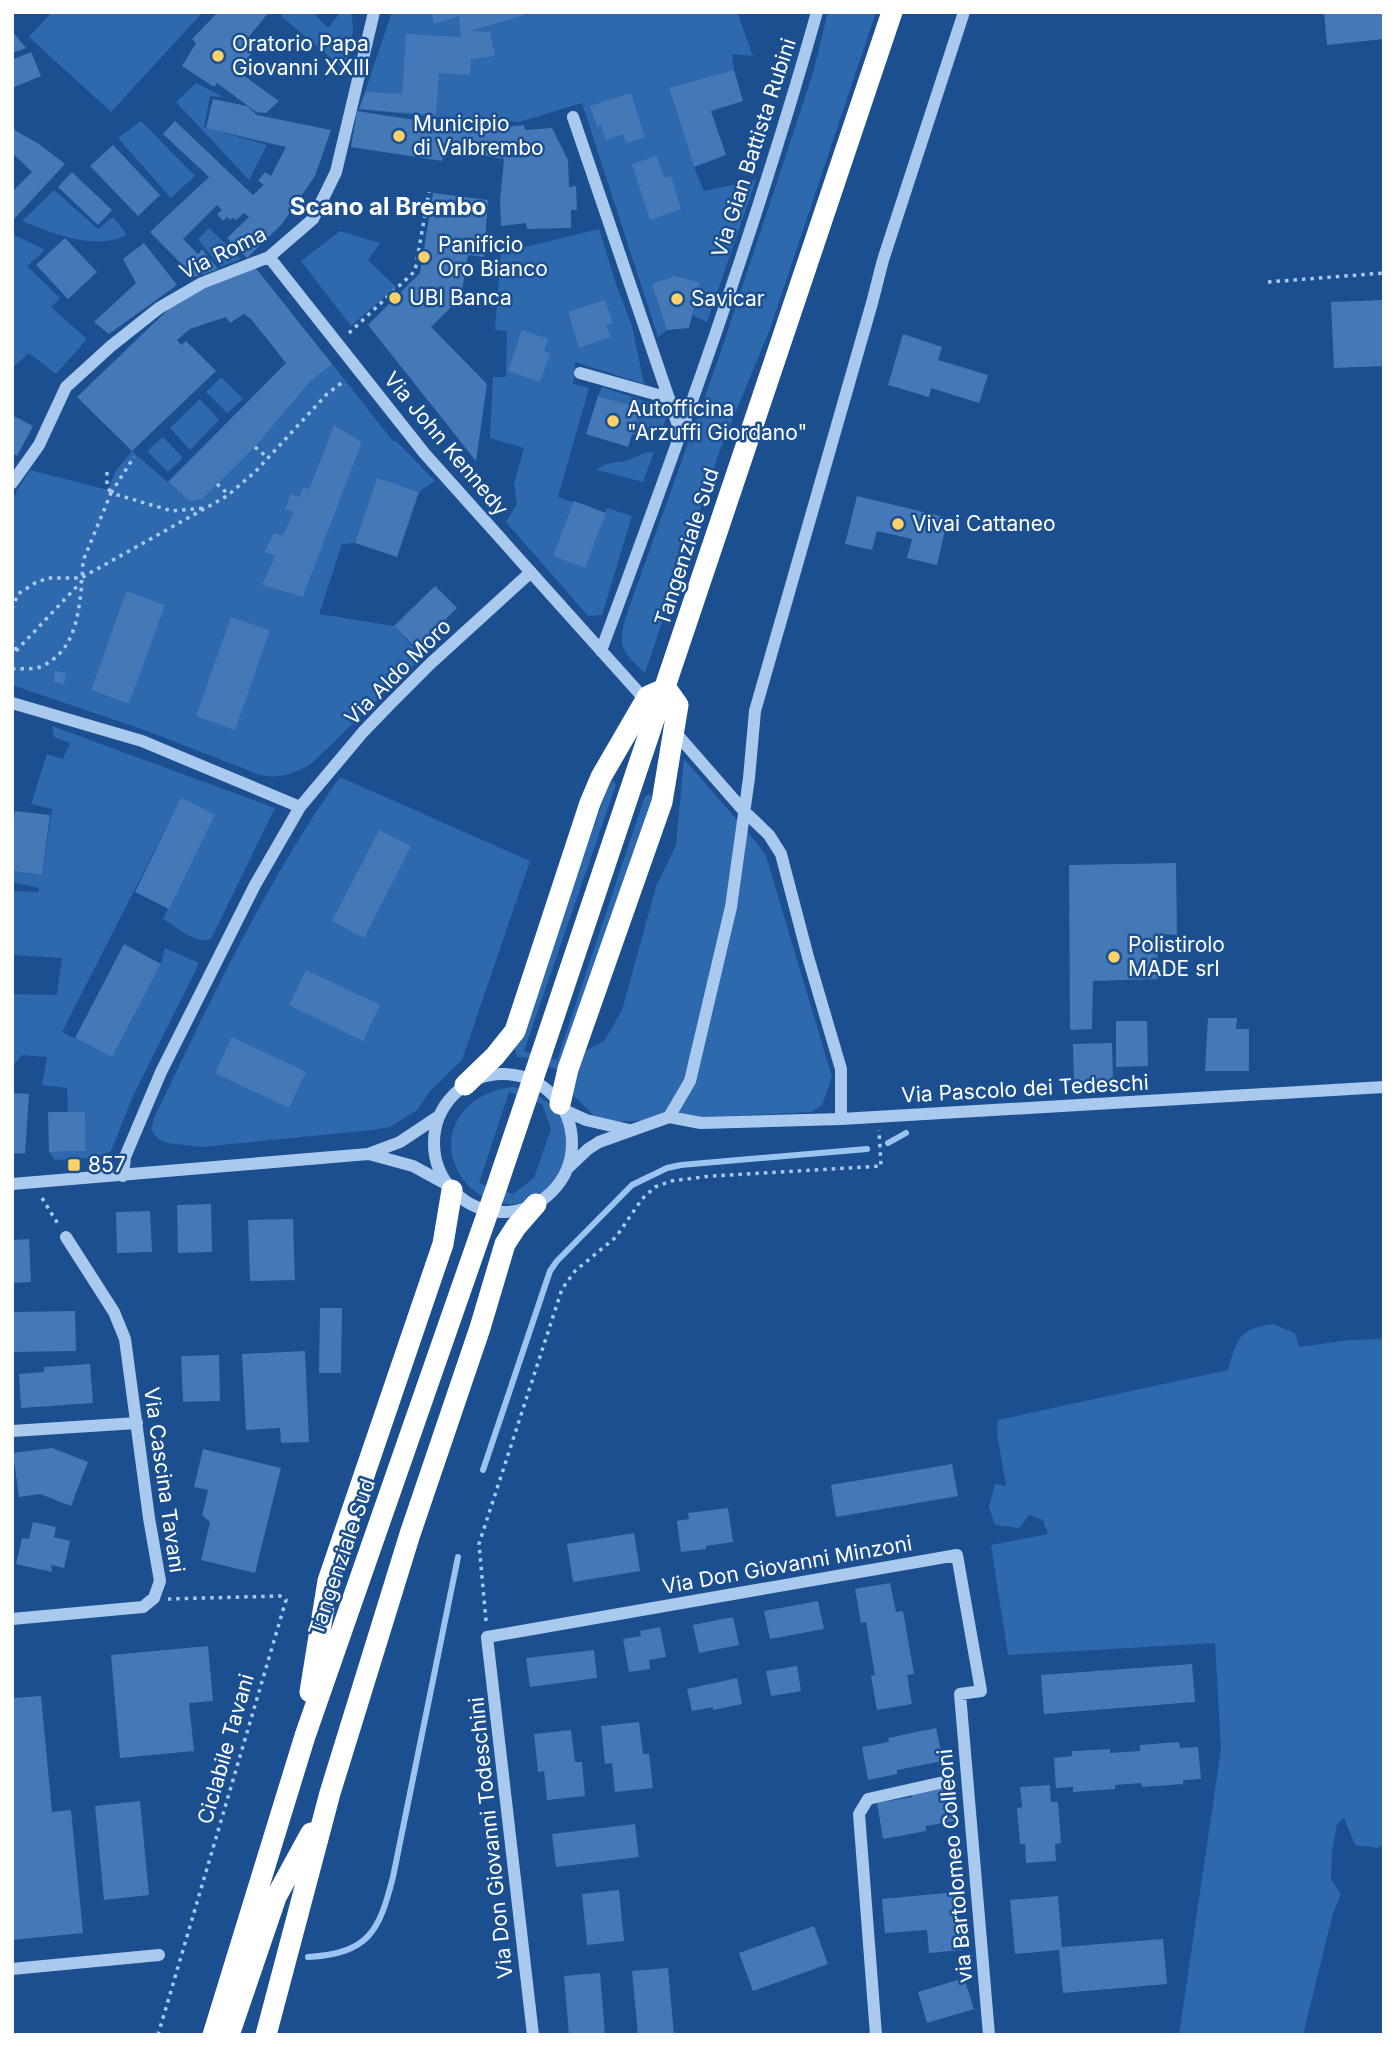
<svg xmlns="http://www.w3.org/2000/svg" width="1396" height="2047" font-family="Inter,sans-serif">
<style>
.green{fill:#2e69ad;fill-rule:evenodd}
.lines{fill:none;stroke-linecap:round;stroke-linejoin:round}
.stream{stroke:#9cc4f0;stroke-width:6}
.building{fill:#4478b7}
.path{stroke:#a9c9ee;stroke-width:3.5;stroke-dasharray:3.5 5;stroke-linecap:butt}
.minor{stroke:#a9c9ee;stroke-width:12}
.highway{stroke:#fff;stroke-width:21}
.poi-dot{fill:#ffd166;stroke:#1b4f8f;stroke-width:2.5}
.labels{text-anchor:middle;stroke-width:5;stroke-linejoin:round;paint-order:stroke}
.poi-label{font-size:21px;fill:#fff;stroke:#1b4f8f;text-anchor:start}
.street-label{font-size:21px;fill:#fff;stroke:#1b4f8f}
.quarter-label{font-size:24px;font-weight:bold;fill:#fff;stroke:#1b4f8f}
</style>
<rect width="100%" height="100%" fill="#1b4f8f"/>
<!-- green -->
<path class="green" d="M52,12H203L111,112L29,37Z
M284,12H313L328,28L341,12H351L353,26L350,63L344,69L281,16Z
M392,12H530L516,18L533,12H737L753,56L732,54L734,70L669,89L694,167L704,191L756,180L707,322L692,315L700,282L675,276L667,330L658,337L582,103L519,122L461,120L359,109Z
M828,12H876L770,329L720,450L645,673C624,653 617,649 625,619L719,357L813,73Z
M196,83L223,97L210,96L204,127L267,145L249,180L176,102Z
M141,121L195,176L171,198L118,138Z
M54,190L98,229L113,217L127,235C94,251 54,234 22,221Z
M209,228L241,259L220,267L198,239Z
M599,229L616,284L632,326L644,384L575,362L573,384L589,388L558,497L605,513L607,508L632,516L602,615L588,616L506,522L517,504L514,484L524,448L490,438L493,377H506L507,331L495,330L501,253Z
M340,231L380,243L368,260L396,287L351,326L301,261Z
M12,234L45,250L27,266L60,298L51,307L87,339L56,374L29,353L12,368Z
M332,364L393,441H396L435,481L419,492L377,479L355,543L342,544L319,614L394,626L422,657L311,764C294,774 277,780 257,774L150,732L12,685V504L17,490L30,470L108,490L115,472L132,451L189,501L255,447L310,382ZM334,425L362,442L303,597L263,585L275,556L264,552L274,533L283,535L293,512L285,509L290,494L299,497L303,487L309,489ZM126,591L164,605L129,704L91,690ZM231,617L269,630L197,716Z
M221,377L243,399L227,413L206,392Z
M602,387L669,409L662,430L652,432L642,439L632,434L640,408L598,396Z
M200,399L219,420L190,450L170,428Z
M163,437L183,458L168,472L147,451Z
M654,452L643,482L597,470C609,460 618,464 631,459C642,455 640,453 654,452Z
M52,726L275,808L211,939C194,944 177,927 163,919L214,815L181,799L62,1032L112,1057L161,964L165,948L199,963L133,1096L111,1151L94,1158L54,1160L49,1152L86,1151L85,1112H68L67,1088L42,1085L47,1057L22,1055L12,1067V994L57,995L62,958L12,955V891L38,892L39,888L12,882V871L42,875L52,809L31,804L47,754L63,759L70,743L54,737Z
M684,759L757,843L766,856L832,1077L822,1105L811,1112L612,1122L593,1115L573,1095L581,1053L604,1041L622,1010L656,887L676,845Z
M340,777L530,861L462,1060L431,1090L417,1110L390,1127L372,1130L201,1147L167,1143L158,1139L151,1129L154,1118C210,1002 265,883 340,777Z
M610,781H613L616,785L524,1051L557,1060L645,796L650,794L652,798L558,1069H555L528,1058L517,1057L515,1049Z
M513,1087C600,1104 574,1215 502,1203C486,1200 472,1192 462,1178C433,1134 466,1091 513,1087ZM509,1092L542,1104L551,1129L534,1178L513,1194L479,1183Z
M1273,1324L1295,1333L1299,1347L1350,1340L1380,1339L1384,1335V1844L1378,1848L1355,1845L1344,1818L1337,1824L1332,1852L1331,1879L1341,1894L1333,1913L1303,2035H1179L1221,1749L1215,1643L1008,1655L991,1545L1048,1534L1043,1520L1029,1515L1019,1528L995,1525L989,1507L995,1484L1006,1486L997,1433L998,1420L1228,1370C1237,1339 1238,1329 1273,1324Z"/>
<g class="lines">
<!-- stream -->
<path class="stream" d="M888,1143L906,1133
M483,1470L550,1271L557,1261L632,1185L667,1168L681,1165L867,1149
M308,1957C369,1953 379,1932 393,1877L458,1557"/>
</g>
<!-- building -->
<path class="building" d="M218,12H269L248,38L257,46L237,71L279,101L266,113L256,112L217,83L214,87L182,66L196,43L192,39Z
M431,12H523L525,15L470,31L490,32L495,56L471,59L470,75L439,73L436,115L359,109L366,92L402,94L406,34L461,37L459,16L434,24Z
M1324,12H1384V39L1327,45Z
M12,31L26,48L12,53Z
M31,52L41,76L12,88V60Z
M734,70L743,101L711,111L726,155L694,167L669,88Z
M631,93L645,137L626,143L623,134L606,140L601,125L597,127L590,106Z
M213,99L247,106L257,115L331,130L315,176L282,224L247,258L227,238L249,217L244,213L236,220L233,218L230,220L227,217L223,221L217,214L222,210L217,205L183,239L198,254L202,249L218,269L194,277L150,232L209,177L163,134L175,121L253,195L264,185L258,181L265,172L271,176L286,147L206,128Z
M357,111L486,131L485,125L506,124V127L524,125L525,130L552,128L568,160L569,187L576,186L577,210H571V228L527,229L526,223L501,226L500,201L504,159L444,149L442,161L351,147Z
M12,125L16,131L39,144L65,164L14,219L12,192L32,172L12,153Z
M113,145L160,195L138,216L90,166Z
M657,156L664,178L671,176L681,209L650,220L632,164Z
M72,172L112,210L98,225L58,187Z
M433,193L488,200L484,257L468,255L461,297L431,327L487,384L476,461L368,325L420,273Z
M65,238L97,272L68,299L36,265Z
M144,243L177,285L109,334L94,322L136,283L123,259Z
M255,267L332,364L310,382L255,447L201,500L189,501L168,482L286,363L251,319L244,314L230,323L226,317L190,329L177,340L181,345L186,341L216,371L132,451L77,397L179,299Z
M675,276L700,282L689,328L667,330L652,284Z
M605,300L613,323L606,325L611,337L579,348L568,312Z
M1384,300V366L1334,368L1331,302Z
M522,330L548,339L544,351L550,353L540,382L508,371Z
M903,334L942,347L938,360L988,375L979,403L931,388L929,397L888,385Z
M598,396L640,408L628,447L586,434Z
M12,415L33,426L17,456L12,453Z
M334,425L362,442L303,597L262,585L275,556L264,552L274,533L283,535L293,512L285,509L290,494L299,497L303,487L309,489Z
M377,478L419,492L397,557L355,543Z
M857,496L948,518L937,565L907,558L912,539L877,531L872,550L845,544Z
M574,501L606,513L585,568L553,556Z
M435,586L457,608L416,648L394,626Z
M126,591L165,605L129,704L91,690Z
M231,617L270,630L235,730L196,716Z
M55,671L66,673L64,684L53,682Z
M181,798L215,815L169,909L135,892Z
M15,811L50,815L42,875L12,871V835Z
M379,830L411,846L364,938L332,921Z
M1176,863L1177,935L1157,934L1158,979L1093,981L1092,1029L1070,1030L1069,865Z
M124,944L161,964L112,1057L75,1038Z
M306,970L380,1005L363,1041L289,1005Z
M1208,1018H1237L1236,1029H1249V1071H1205Z
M1116,1021H1147L1148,1066L1116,1067Z
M232,1037L306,1072L289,1108L215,1073Z
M1112,1043L1113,1080L1074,1081L1073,1044Z
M12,1093L29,1094L25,1154L12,1153Z
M48,1112H85L86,1151L49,1152Z
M211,1204L212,1252L178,1253L177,1205Z
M150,1211L152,1252L117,1253L116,1212Z
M293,1219L295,1280L250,1281L248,1220Z
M29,1239L31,1282L12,1283V1240Z
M320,1308H342L341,1373H319Z
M75,1311L76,1351L12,1352V1312Z
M305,1351L309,1442L281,1443L280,1428L246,1430L242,1354Z
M219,1355L220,1401L183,1402L181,1356Z
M90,1364L93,1403L21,1408L19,1374L44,1372V1367Z
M52,1448L88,1462L71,1506L40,1494L19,1497L13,1453Z
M203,1449L281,1468L255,1573L201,1560L210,1522L202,1515L208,1490L194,1487Z
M952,1464L958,1496L836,1517L831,1485Z
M728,1508L733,1542L706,1546V1549L681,1552L677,1521L689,1519L688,1513Z
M33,1522L56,1527L54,1537L70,1541L64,1568L51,1565L52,1572L16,1564L22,1538L29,1539Z
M634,1533L640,1571L573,1582L567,1544Z
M890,1583L896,1612L903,1611L914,1674L907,1675L912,1704L877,1710L871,1676L875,1675L866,1622L861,1623L855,1589Z
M818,1601L824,1629L770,1639L764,1611Z
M733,1617L739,1645L699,1653L693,1625Z
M660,1627L666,1657L649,1660L650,1669L629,1672L623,1639L641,1636L640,1631Z
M208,1646L213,1701L189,1703L194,1751L120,1758L111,1655Z
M594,1650L597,1678L530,1687L526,1658Z
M1192,1664L1195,1702L1044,1714L1041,1675Z
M797,1666L801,1691L771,1696L766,1671Z
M737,1678L742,1704L713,1710V1707L692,1711L687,1689Z
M41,1696L52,1812L71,1810L83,1933L12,1940V1698Z
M639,1722L643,1754H649L653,1788L615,1792L612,1763L605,1764L601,1726Z
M936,1728L943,1761L897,1770V1774L868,1780L862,1747L889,1742L888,1738Z
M571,1730L575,1762H582L585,1796L547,1800L544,1771L538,1772L534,1734Z
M1179,1742L1180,1748L1198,1747L1201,1779L1183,1780V1784L1142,1787L1141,1783L1115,1785V1789L1073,1792V1787L1056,1788L1054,1758L1072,1756V1751L1110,1749V1753L1140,1751V1745Z
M1050,1785L1051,1802H1058L1061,1843L1055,1844L1056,1861L1026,1863L1025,1844H1020L1017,1808L1022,1807L1020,1787Z
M948,1786L954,1821L926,1826V1831L883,1839L877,1803L912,1797L911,1793Z
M140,1801L149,1895L104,1900L95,1806Z
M635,1824L639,1857L556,1867L552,1834Z
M619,1890L624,1941L587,1945L582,1894Z
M956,1892L962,1950L929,1953L927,1930L885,1933L882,1899Z
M1058,1896L1062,1947L1163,1939L1167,1984L1063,1993L1059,1950L1015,1954L1010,1900Z
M814,1926L828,1964L753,1991L739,1953Z
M668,1968L674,2035H638L632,1971Z
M600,1973L605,2035H569L564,1976Z
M964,1978L974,2009L927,2023L918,1992Z"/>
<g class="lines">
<!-- path -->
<path class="path" d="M1268,282L1384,273
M349,333L415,271L429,192
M255,447L268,458
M107,472V486L111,493
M217,484L228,494
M111,493L134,457
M12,609L18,594L35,583L48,578H81L227,496L255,472L327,394L344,381
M12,639L16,651L12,654
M16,651L82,581L83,561L111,493L172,511L205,508
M12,669C20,668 32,670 40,667C75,652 78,617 82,583
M42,1198L58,1224
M486,1621L479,1544L562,1289L575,1271L616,1237L642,1199L655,1187L671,1181L711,1176L881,1166L879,1130
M158,2035L286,1600L280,1596L168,1599"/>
<!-- minor -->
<path class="minor" d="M573,117L681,434
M269,257L425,454L649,704
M580,373L669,398
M12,483L39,445L66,387L111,346L159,308L202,283L269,257L313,219L336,172L374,12
M601,651C679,441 756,229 817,12
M12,703L142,741L300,807
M674,731L743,810L769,835L781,854L808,957L841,1069V1119
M434 1143a69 69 0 1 1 138 0a69 69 0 1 1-138 0Z
M564,1110L586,1120L629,1130
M669,1117L701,1123L841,1119L1384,1087
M369,1154L413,1166L446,1184
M567,1169L588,1149L599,1142L669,1117L690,1081L731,907L749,778L755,711L872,303L883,260L964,12
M123,1176L125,1157L161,1072L255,885L300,807L363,732L390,704L430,664L531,572
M12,1184L368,1154L400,1142L439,1116
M12,1431L137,1423
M12,1619L143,1607L154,1598L160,1581L149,1518L125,1339L114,1312L66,1237
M12,1969L159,1955
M533,2035L487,1637L957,1555L981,1691L960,1694L989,2035
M876,2035L859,1814L868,1799L944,1782"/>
<!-- highway -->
<path class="highway" d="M465,1085L495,1056L515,1031L590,803L601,777L648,696L666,688
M560,1104L568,1069L662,802L678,705L666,688
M310,1692L328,1581L443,1244L452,1190
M213,2035L305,1736L496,1189L892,12
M229,2035L276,1897L311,1833
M266,2035L330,1793L410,1534L480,1328L505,1244L516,1227L536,1204"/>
</g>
<!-- markers -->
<g class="poi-dot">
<circle cx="218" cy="56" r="7"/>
<circle cx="399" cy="136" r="7"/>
<circle cx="424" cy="257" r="7"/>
<circle cx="395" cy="298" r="7"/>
<circle cx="677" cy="299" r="7"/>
<circle cx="613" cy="421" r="7"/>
<circle cx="898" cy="524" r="7"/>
<circle cx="1114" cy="957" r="7"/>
<rect x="67" y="1158" width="14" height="14" rx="3.5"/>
</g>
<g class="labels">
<!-- poi labels -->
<g class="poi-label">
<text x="232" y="51">Oratorio Papa<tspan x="232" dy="24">Giovanni XXIII</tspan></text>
<text x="413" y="131">Municipio<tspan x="413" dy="24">di Valbrembo</tspan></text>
<text x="438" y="252">Panificio<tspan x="438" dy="24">Oro Bianco</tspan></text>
<text x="409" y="305">UBI Banca</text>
<text x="691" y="306">Savicar</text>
<text x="627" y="416">Autofficina<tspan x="627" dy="24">"Arzuffi Giordano"</tspan></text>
<text x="912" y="531">Vivai Cattaneo</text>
<text x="1128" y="952">Polistirolo<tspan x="1128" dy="24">MADE srl</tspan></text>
<text x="88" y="1172">857</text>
</g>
<!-- street labels -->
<g class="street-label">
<text transform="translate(754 148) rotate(-72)" y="7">Via Gian Battista Rubini</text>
<text transform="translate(223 253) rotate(-26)" y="7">Via Roma</text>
<text transform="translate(446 444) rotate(50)" y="7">Via John Kennedy</text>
<text transform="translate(687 547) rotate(-72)" y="7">Tangenziale Sud</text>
<text transform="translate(398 672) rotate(-45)" y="7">Via Aldo Moro</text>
<text transform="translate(1025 1089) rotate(-3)" y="7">Via Pascolo dei Tedeschi</text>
<text transform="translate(164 1480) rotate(82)" y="7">Via Cascina Tavani</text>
<text transform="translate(342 1557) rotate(-71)" y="7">Tangenziale Sud</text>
<text transform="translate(787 1565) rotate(-10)" y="7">Via Don Giovanni Minzoni</text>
<text transform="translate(226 1749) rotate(-74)" y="7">Ciclabile Tavani</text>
<text transform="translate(491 1838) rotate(-96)" y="7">Via Don Giovanni Todeschini</text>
<text transform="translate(955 1866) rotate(-95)" y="7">via Bartolomeo Colleoni</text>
</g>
<!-- quarter labels -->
<g class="quarter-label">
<text x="388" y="215">Scano al Brembo</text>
</g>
</g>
<!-- border -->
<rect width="1396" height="2047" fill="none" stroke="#ffffff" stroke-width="28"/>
</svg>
